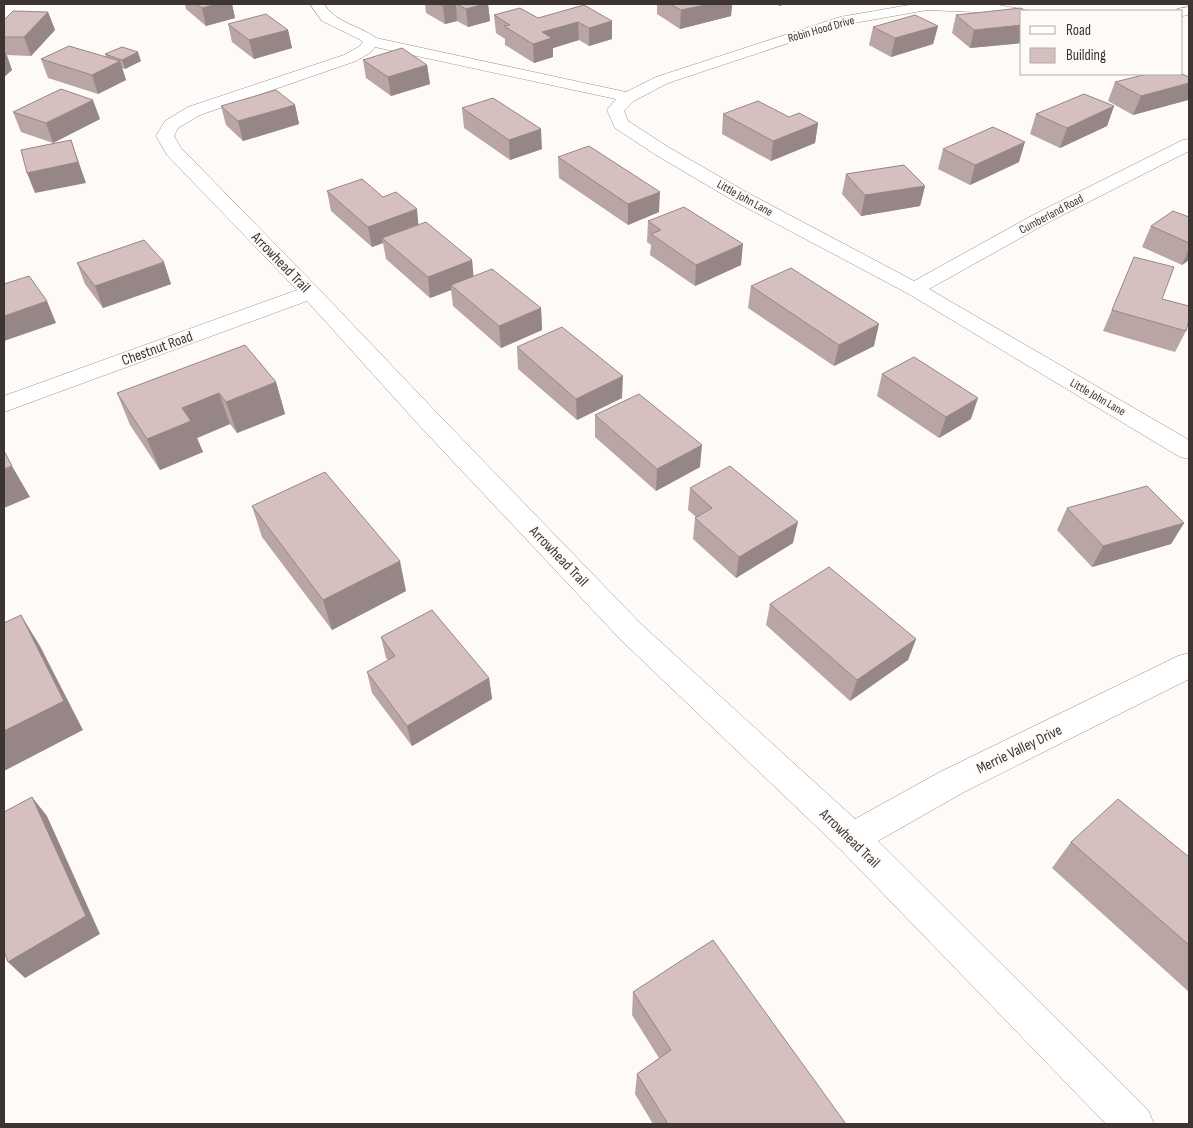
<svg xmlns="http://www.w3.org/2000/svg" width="1193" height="1128" font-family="'Sofia Sans Condensed',sans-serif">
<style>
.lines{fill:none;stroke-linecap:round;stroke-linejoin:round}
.street-casing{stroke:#9f8e84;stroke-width:1}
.street{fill:#fff;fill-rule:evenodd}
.wall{fill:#b8a5a4}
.shaded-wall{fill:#968686}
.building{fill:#d6c0bf;stroke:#968686}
.labels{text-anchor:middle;stroke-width:4;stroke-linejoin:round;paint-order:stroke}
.far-street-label{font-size:12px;fill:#3c3531;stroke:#fefaf8}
.street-label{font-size:15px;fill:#3c3531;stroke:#fefaf8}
</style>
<rect width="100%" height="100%" fill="#fefaf8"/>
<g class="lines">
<defs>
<path id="street" d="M310,4H324C335,23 359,25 376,38L626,92L656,77L840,17L915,4L998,5L1027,10L1028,11H1022V17L998,13L927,10L843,25L668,83L634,101L624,111L628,121L668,147L748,193L914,281L1035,214L1183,140L1189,139V151L1049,222L929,289L1189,440V459L1180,457L907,293L734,201L656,155L615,128L607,110L616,99L375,47L371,52L356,61L200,115L178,128L174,136L181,148L318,288L435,411L641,624L855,819L940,772L1178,656L1189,653V679L964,792L878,841L1148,1110L1154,1124H1106L840,849L621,640L417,423L307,301L4,412V396L297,290L167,155L156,136L165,121L188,107L344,55L360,46L363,42L359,39L322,21Z
M1189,7V15L1182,16V11H1175L1177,9Z"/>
</defs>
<!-- street casing -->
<use href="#street" class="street-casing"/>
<!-- street -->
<use href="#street" class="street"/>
</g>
<!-- wall -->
<path class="wall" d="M185,4H232L235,18L206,26L186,9Z
M425,4H488L490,21L468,27L457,21L445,24L426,13Z
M657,4H732L731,16L680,29L657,14Z
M1022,11V43L970,48L952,33L956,15Z
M48,12L55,30L31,56L7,55L12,70L4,77V20Z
M494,15L538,18L612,21V39L589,46L579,40L553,48V57L534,63L505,45V39L496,33Z
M228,24L288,30L292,48L254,59L232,42Z
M938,26L933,44L891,57L869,45L873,27Z
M105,54L141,61L125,69L122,68L126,80L98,94L48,78L41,59L106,57Z
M363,60L427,65L430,84L391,96L366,78Z
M1115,82L1188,100L1133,115L1108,101Z
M295,105L299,124L243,141L226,125L221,106Z
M1114,106L1107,126L1060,148L1030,134L1036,114Z
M462,108L542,149L510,160L464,128Z
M13,112L100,119L53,143L21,132Z
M723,114L789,117L818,123L815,143L771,161L722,134Z
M943,149L1019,162L970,185L938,169Z
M558,157L659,212L628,225L559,178Z
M846,174L925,186L920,206L861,216L842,194Z
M327,191L383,197L419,225L472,260L473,276L541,308L542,330L501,348L453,306L451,290L430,298L386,259L383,243L372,247L331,211Z
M1189,217V260L1182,265L1142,247L1151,226Z
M648,221L741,265L695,286L650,255L651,245L647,242Z
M1134,257L1162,299L1186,331L1175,352L1103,331Z
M77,263L171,284L103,308L85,284Z
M751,286L874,346L834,366L748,308Z
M517,347L622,398L577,420L518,369Z
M882,374L971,419L939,438L877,396Z
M276,382L285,414L237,433L230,424L197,438L203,452L160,470L130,425L117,393Z
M595,415L700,467L656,491L595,437Z
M690,488L793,543L736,578L693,539L695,518L696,517L688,510Z
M252,506L406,591L332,630L262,537Z
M1067,508L1184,523L1171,544L1092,567L1057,530Z
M770,604L916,639L908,660L850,701L766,625Z
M381,637L489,678L492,699L412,746L372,693L367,672L388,660L386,658Z
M1071,842L1189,857V992L1052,868Z
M633,992L846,1124H653L635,1094L637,1074L659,1058L632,1015Z"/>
<!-- shaded-wall -->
<path class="shaded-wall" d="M217,4H232L235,18L206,26L202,8Z
M452,4H456L457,21L445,24L443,6Z
M485,4H488L490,21L468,27L466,9Z
M710,4H732L731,16L680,29L681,10Z
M779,4H787L779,6Z
M48,12L55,30L31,56L24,37Z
M612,21V39L589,46V28Z
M578,22L579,40L553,48V57L534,63L533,44L542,32Z
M1022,25V43L970,48L974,30Z
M938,26L933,44L891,57L895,38Z
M288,30L292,48L254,59L249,40Z
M5,51L12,70L4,77V52Z
M138,52L141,61L125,69L122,60Z
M120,61L126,80L98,94L92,75Z
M427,65L430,84L391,96L388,77Z
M1189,83V97L1188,100L1133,115L1141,96Z
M93,100L100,119L53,143L46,123Z
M295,105L299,124L243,141L238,121Z
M1114,106L1107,126L1060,148L1067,128Z
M818,123L815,143L771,161L773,141Z
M541,129L542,149L510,160L509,140Z
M71,140L86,183L35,193L27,173Z
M1025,142L1019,162L970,185L975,165Z
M925,186L920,206L861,216L865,195Z
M660,192L659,212L628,225V204Z
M417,209L419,230L382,238L383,243L372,247L368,227Z
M743,244L741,265L695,286L696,265Z
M1189,249V260L1182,265Z
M472,260L474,281L451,285V290L430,298L428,277Z
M164,262L171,284L103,308L95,286Z
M47,301L56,323L4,341V316Z
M541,308L542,330L501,348L499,326Z
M879,324L874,346L834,366L839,345Z
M623,376L622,398L577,420L576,399Z
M276,382L285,414L237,433L226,402Z
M219,393L230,424L197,438L203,452L160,470L147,439L182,408Z
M978,398L971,419L939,438L946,417Z
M702,445L700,467L656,491L657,469Z
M12,466L30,497L4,508V469Z
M798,522L793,543L736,578L739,557Z
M1184,523L1171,544L1092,567L1103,546Z
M400,561L406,591L332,630L323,600Z
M21,615L40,646L83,730L4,771V731Z
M916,639L908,660L850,701L857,680Z
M489,678L492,699L412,746L407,726Z
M32,797L47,816L100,934L25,978L8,962Z"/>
<!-- building -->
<path class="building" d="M197,4H217L202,8Z
M439,4H452L443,6Z
M457,4H485L466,9Z
M670,4H710L681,10Z
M584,5L612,21L589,28L578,22L542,32L552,38L533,44L504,26L510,25L494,15L520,8L538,18Z
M1021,8L1025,11H1022V25L974,30L956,15Z
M13,11L48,12L24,37H4V20Z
M266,14L288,30L249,40L228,24Z
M915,15L938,26L895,38L873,27Z
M69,46L120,61L92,75L41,59Z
M122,47L138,52L122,60L105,54Z
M402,48L427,65L388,77L363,60Z
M1147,74H1182L1189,77V83L1141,96L1115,82Z
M61,89L93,100L46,123L13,112Z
M276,90L295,105L238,121L221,106Z
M1084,94L1114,106L1067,128L1036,114Z
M493,98L541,129L509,140L462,108Z
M758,101L789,117L799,113L818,123L773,141L723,114Z
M993,127L1025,142L975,165L943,149Z
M71,140L78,162L27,173L21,150Z
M589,146L660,192L628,204L558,157Z
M904,165L925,186L865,195L846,174Z
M362,179L383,197L396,192L417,209L368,227L327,191Z
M684,207L743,244L696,265L651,234L661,230L648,221Z
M1173,211L1189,217V243L1151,226Z
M426,222L472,260L428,277L382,238Z
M144,240L164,262L95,286L77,263Z
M1134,257L1174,267L1162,299L1189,306V320L1186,331L1112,310Z
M791,268L879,324L839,345L751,286Z
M492,269L541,308L499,326L451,285Z
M29,276L47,301L4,316V284Z
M562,327L623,376L576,399L517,347Z
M245,345L276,382L226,402L219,393L182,408L191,421L147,439L117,393Z
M914,357L978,398L946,417L882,374Z
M639,394L702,445L657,469L595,415Z
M4,451L12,466L4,469Z
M730,466L798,522L739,557L695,518L712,508L690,488Z
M325,472L400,561L323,600L252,506Z
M1147,486L1184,523L1103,546L1067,508Z
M829,567L916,639L857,680L770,604Z
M432,610L489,678L407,726L367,672L395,656L381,637Z
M21,615L64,701L4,731V623Z
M32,797L86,916L8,962L4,951V812Z
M1118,799L1189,857V945L1071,842Z
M713,940L846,1124H668L637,1074L671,1050L633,992Z"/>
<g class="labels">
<!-- far-street labels -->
<g class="far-street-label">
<text transform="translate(821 29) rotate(-16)" y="4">Robin Hood Drive</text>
<text transform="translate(745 198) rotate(29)" y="4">Little John Lane</text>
<text transform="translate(1051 214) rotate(-28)" y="4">Cumberland Road</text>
<text transform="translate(1098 397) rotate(30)" y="4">Little John Lane</text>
</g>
<!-- street labels -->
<g class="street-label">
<text transform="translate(281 262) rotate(46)" y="5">Arrowhead Trail</text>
<text transform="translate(157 348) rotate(-20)" y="5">Chestnut Road</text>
<text transform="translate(559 556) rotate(46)" y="5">Arrowhead Trail</text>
<text transform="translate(1019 749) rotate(-26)" y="5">Merrie Valley Drive</text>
<text transform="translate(850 838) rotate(44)" y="5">Arrowhead Trail</text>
</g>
</g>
<!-- border -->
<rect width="1193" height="1128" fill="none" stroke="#3c3531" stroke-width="10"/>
<!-- legend -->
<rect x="1020" y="10" width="162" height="65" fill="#fefaf8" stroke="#b0aba8"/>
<rect x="1030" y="26" width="25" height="8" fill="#ffffff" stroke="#b0aba8"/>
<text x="1066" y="35" font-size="15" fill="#3c3531">Road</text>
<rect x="1030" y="48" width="25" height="15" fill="#d6c0bf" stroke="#b0aba8"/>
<text x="1066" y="60" font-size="15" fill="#3c3531">Building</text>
</svg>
